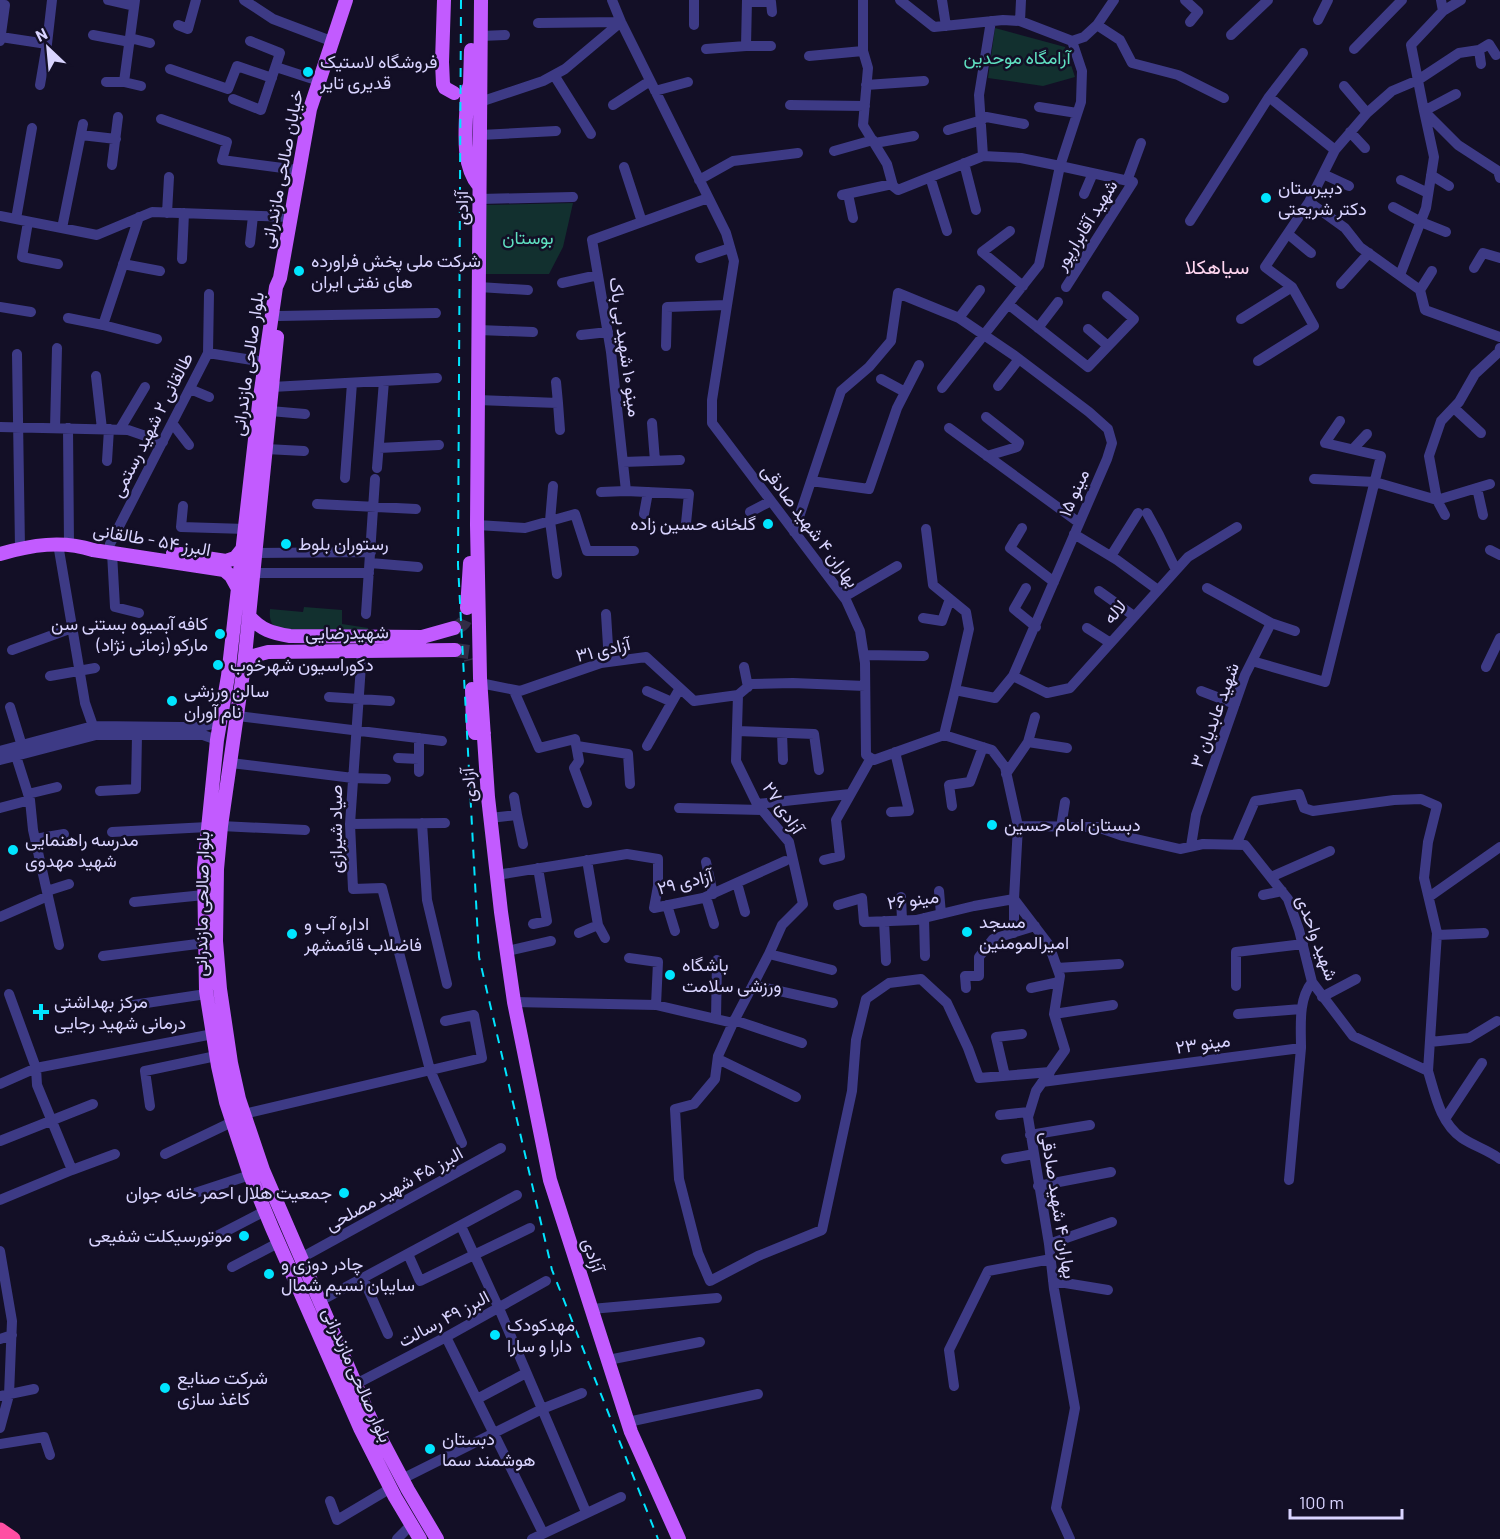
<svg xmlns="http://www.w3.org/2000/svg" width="1500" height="1539" font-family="Barlow,Vazirmatn,sans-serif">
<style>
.green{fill:#12302f}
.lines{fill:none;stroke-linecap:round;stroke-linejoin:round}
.major-tunnel{stroke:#312d47;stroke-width:14;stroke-dasharray:14 7;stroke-linecap:butt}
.minor{stroke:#3d3a85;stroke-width:10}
.major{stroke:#c25bff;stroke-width:14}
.highway{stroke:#ff4fa3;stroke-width:15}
.rail{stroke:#00e5ff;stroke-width:2;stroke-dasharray:9 8;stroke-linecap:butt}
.poi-dot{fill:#00e5ff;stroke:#130f26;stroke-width:2}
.labels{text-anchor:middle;stroke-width:5;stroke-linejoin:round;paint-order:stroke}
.park-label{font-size:18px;fill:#5fe0c0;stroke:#130f26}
.poi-label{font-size:18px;fill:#d9d4ff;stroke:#130f26;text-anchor:start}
.street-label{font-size:18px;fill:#d9d4ff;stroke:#130f26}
.neighbourhood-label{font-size:20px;fill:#ffd6f0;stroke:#130f26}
</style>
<rect width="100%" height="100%" fill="#130f26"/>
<!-- green -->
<path class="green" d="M995,28L1065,47L1075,77L1043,86L988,78Z
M573,203L563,247L549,274H483L484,205Z
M304,607L342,610V624L368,628V631H280C271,625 269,620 270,609L303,612Z"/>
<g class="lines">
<!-- major-tunnel -->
<path class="major-tunnel" d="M454,628C466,625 466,619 467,608
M455,650L469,652L471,660"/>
<!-- minor -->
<path class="minor" d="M108,0L134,6
M244,0L273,19L331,41
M612,0L621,22L726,233L734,261L712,400V423L846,600L860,631L865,663L866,755L874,760L944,735L992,750L1005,767L1018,826L1014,899L1049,945L1060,976L1054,1014L1065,1050L1036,1091L1028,1117L1049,1244L1054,1289L1075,1408L1056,1508L1070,1539
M694,0V25
M863,0V51L868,68L863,125L887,164L893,186L898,190L983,156L1021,158L1060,166L1081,102L1082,71L1072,41
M900,0L934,27L1003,20L1020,21L1072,41L1084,37L1097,25L1114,0
M942,0L946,26
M1185,0L1198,12L1190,22
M1441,0L1443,11L1411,45L1424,111L1458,145L1498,171L1500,178
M747,2H771L772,12
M0,5H5L0,41
M1443,11L1461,0
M1318,20L1328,0
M1020,21L1021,0
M538,23L621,22
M178,25L188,29L196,0
M1097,25L1120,40L1132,63L1178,75L1224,98
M93,35L130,42
M1231,35L1268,0
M481,36L505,35
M1,37L47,44L40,85
M130,38L150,43
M47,44L52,0
M746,46H771
M706,49L746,46L747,0
M1354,49L1402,0
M1479,50L1481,64
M809,56L863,51
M276,67L319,81
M170,69L228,89L237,66L272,78
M554,75L591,134
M106,82H124L141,86
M124,82L135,0
M866,85L924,81
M1344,86L1367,113
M655,91L688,82
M1269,97L1303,53
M233,99L261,110L280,53L250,41
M480,102L543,81L565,69L621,22
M613,105L650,81
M790,105L865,106
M1039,107L1077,113
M981,116L1024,124
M161,119L227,142L222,160L298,170
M948,130L982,120
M1350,132L1365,148
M81,135L116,139
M480,135L556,131
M875,143L914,136
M834,151L873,140
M983,156L979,95L991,21
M964,163L976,210
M112,165L118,117
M624,167L642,222
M1323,174L1349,186
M1431,175L1449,186
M930,177L947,231
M699,180L733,161L798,153
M1401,180L1428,193
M1127,181L1141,143
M848,194L853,218
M1084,194L1093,173
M842,195L892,184
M480,199L573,197
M1309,202L1345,228L1360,247L1420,290L1425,310L1500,337
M1393,207L1421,222L1446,232
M167,213L169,177
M0,216L97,235L152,212L290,217
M139,217L103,325L157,339
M16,219L32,128
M1190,221L1269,97L1335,150
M28,222L22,257L58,264
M62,228L83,124
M1010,231L982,252L1023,286
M1288,234L1311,253
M250,243L253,216
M700,258L730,248
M182,259L184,213
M123,264L160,271
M1474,268L1483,253L1500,258
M1400,275L1426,208L1434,157L1424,111L1456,94
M562,283L598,275
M1341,284L1369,253
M479,287L528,290
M1420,290L1432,271
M1008,304L1088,367L1134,319L1107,296
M0,307L31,312
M279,316L436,313
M68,318L103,325
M959,318L980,290
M1241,319L1292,287
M1038,328L1058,302
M1088,329L1108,346
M479,330L533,332
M581,335L608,332
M666,346L667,307L727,305
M208,353L265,362
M17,354L20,548
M1258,361L1314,326L1292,287L1265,267L1309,202L1335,150L1367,113L1392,91L1418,80L1459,53L1479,50L1489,44L1496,55
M96,376L102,429
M881,379L905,392
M998,386L1019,359
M272,387L437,378
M942,388L1039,265L1060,166L1133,182L1066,287
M190,389L209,397
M478,400L558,403L556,382
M558,403L560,430
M1454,408L1481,433
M270,411L305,414
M986,417L1019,443L1017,447L987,456
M172,423L189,445
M652,423L655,461
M0,427L128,430L163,442
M55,428L57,348
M68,428L69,545
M949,428L1078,522
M120,429L145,387
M379,448L439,445
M266,449L304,451
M1353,449L1367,434
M107,461L109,429
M623,462L680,460
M377,468L384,381
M345,478L352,383
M1314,479L1375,482L1437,500L1445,515
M811,481L869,489L897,408L919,365
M1490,484L1437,500L1429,456L1441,421L1459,402L1475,374L1499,352L1500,348
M553,486L550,521L557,574
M1477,488L1483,515
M601,492L626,491
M317,504L416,509
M183,506L181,527L246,529
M750,512L771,501
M1147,513L1159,535L1176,570
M644,514L648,492
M686,523L689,494L626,491L611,352L592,240L708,198
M477,525L525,528L575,514L587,551H634
M1022,528L1010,548L1054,582
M926,529L933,585L966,612L969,629L955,690
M794,532L841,391L869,367L891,341L898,293L959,318L1015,356L1089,412L1108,429L1112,443L1107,459L1013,676L995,698L955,690L944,735
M1074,534L1117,560L1158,590
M58,544L85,703L93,726
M110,544L208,353L209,294
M1490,550L1500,555
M112,553L115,607L139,613
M256,553L371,552
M1111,556L1138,513
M370,563L418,567
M254,573H369
M1026,588L1014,609L1036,627
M1207,588L1271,623
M1099,591L1134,616
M844,597L897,566
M366,614L375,479
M606,614L609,662
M923,618L942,621L950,599
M1087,628L1109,642
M12,650L72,628
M362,651L350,824L353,889L382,888L430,1070L462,1143
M864,655L924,656
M1252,661L1325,682L1381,456L1325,443L1340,421
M744,667L748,687
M1486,667L1500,638
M50,676L95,668
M1013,676L1047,693L1070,688L1188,557L1237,527
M480,683L520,691L601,663L646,657L694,701L738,695L751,684L793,683L865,686
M514,691L539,748L575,739L579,761L574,768L587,803
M647,691L672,702
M1201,691L1235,704
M329,697L390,701
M10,707L22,746
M238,716L442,741
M737,731L814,734L819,770
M782,733L783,760
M1028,742L1035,717
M577,746L628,754L630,784
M647,746L680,688
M0,751L93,726L181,727H201L220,722
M16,756L30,800L33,830L59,945
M398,758L419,759
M0,760L96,735H203L217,740
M231,763L353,778L386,779
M419,772V738
M1006,774L1028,742L1067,748
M100,791L136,789L137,735
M28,794L57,787
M514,797L517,815
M757,804L850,794
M952,806L949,785L970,782L983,747
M0,808L30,800
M679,808L762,810
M891,812L909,811L895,752
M490,818L517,815L523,844
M422,823L427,900L447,984
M350,824L445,823
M221,826L305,830
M1018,826L1097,827L1123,836L1180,849L1203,844L1245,845L1288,899L1299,930L1312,982L1353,1036L1428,1071C1435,1094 1440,1123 1462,1138C1474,1146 1488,1150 1500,1159
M1061,827L1065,802
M112,832L208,827
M35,839L64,834
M1236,845L1255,801L1299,794L1304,808L1313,811L1394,800L1421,799L1437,806L1428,842L1424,878L1437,933L1428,1071
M1191,846L1196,815L1245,675L1271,623L1295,631
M824,860L840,856L836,820L871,758
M706,862L713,894
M497,875L627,854L658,859V886L654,908L703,898L785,861
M1271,877L1330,851
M737,883L745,912
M47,891L69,884
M939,891L941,914
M1263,895L1282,891
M706,897L714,924
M901,897L902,920
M1429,897L1500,847
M134,902L204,895
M667,905L675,931
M838,905L862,898L864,922L916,920L974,906L1014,899V933
M0,917L48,896
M924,918L925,956
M884,921L886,961
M533,924L547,921L538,868
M598,925L605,938
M579,933L598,925L587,860
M1437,935L1484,933
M507,951L551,941
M769,954L832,970
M103,956L205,943
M629,958L658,962L656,1005
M1057,968L1119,964
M753,985L833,1003
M1236,986V952L1303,944
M966,988L965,976H979V957L993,939L1035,926
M1031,988L1059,982
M1322,997L1356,979
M514,1002L656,1005L733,1023L769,954L782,925L803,904L789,842L757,804L736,761L738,695
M133,1005L206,994
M1054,1014L1113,1005
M1238,1014L1301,1009
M716,1019L717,960
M734,1020L802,1043
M733,1023L718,1056L715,1079L694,1104L675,1109L679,1179L698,1253L710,1281L758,1256L822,1230L852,1091L856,1040L866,999L889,983L921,979L947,1003L968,1048L979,1078L1050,1072
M1430,1042L1469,1038L1497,1021
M718,1059L796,1097
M1005,1076L996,1037L1022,1034
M1042,1082L1301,1048C1301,1025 1298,1000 1312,982
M0,1084L36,1068L213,1034
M150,1106L145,1071L216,1056
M244,1114L482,1058L474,1015L445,1021
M1000,1115L1029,1112
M1445,1119L1482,1063
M1030,1135L1090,1125
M0,1141L93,1104
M165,1154L232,1122
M1006,1159L1034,1154
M72,1170L115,1154
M1289,1180L1301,1048
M1038,1186L1111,1172
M195,1193L250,1175
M0,1200L72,1170L37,1085L36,1068L9,994
M461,1226L501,1313L586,1512
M209,1240L265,1211
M1049,1244L1112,1222
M0,1251L12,1321L9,1395L0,1428
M408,1254L420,1281L530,1228
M301,1258L501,1148
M232,1267L278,1243
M363,1278L388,1334
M1053,1281L1108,1290
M320,1301L517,1195
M591,1309L717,1298
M446,1337L543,1533
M0,1339L12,1335
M608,1360L700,1342
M356,1384L446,1337L546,1281
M954,1386L949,1350L988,1271L1051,1259
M0,1396L34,1389
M477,1399L526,1373
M628,1422L758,1394
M0,1444L44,1437L50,1455
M402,1479L542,1409L582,1393
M330,1501L337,1520L391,1488
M397,1539L411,1525
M532,1539L621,1497"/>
<!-- major -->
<path class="major" d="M346,0L310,109L280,278L276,287L259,404L228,676L217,740L204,868L206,991L218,1066L226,1102L250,1175L272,1228L360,1428L395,1497L420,1539
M444,0L442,62L443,84L445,88L454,93
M481,0L477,525L480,678L488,797L501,912L514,1002L550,1180L631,1432L679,1539
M471,50L470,85L467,92C467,120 459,163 479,186
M277,337L244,666L221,826L217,869L216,941L220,989L231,1063L239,1099L263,1170L372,1422L408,1490L437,1539
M173,553L226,561L235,558L243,548
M0,554C31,545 62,540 93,550L224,570L231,576L237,587
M467,608L470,563
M249,616C261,630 272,633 290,636L422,637L454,628
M244,666L253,656L268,652L455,650
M472,689L473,728L475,733H484"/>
<!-- highway -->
<path class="highway" d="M0,1530L13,1539"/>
<!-- rail -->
<path class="rail" d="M461,0L458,565L479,957L552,1270L658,1539"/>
</g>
<!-- markers -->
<g class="poi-dot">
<circle cx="308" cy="72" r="6"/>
<circle cx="1266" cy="198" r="6"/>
<circle cx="299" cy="271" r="6"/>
<circle cx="768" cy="524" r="6"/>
<circle cx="286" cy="544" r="6"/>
<circle cx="220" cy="634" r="6"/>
<circle cx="218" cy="665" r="6"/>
<circle cx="172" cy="701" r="6"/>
<circle cx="992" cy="825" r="6"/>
<circle cx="13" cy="850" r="6"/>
<circle cx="967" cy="932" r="6"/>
<circle cx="292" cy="934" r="6"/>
<circle cx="670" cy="975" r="6"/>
<path d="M38 1003h6v6h6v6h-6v6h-6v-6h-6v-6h6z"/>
<circle cx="344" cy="1193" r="6"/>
<circle cx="244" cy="1236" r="6"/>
<circle cx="269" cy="1274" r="6"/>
<circle cx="495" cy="1335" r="6"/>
<circle cx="165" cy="1388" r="6"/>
<circle cx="430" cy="1449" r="6"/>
</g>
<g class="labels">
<!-- park labels -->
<g class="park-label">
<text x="1017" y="64">آرامگاه موحدین</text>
<text x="528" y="244">بوستان</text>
</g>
<!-- poi labels -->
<g class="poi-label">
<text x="320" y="68">فروشگاه لاستیک<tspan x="320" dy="21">قدیری تایر</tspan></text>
<text x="1278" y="194">دبیرستان<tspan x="1278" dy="21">دکتر شریعتی</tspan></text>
<text x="311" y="267">شرکت ملی پخش فراورده<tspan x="311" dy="21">های نفتی ایران</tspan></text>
<text x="756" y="530" text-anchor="end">گلخانه حسین زاده</text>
<text x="298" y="550">رستوران بلوط</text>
<text x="208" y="630" text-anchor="end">کافه آبمیوه بستنی سن<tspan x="208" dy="21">مارکو (زمانی نژاد)</tspan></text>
<text x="230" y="671">دکوراسیون شهرخوب</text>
<text x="184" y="697">سالن ورزشی<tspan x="184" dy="21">نام آوران</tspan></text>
<text x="1004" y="831">دبستان امام حسین</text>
<text x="25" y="846">مدرسه راهنمایی<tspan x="25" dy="21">شهید مهدوی</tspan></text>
<text x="979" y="928">مسجد<tspan x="979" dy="21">امیرالمومنین</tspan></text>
<text x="304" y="930">اداره آب و<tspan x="304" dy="21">فاضلاب قائمشهر</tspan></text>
<text x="682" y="971">باشگاه<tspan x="682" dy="21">ورزشی سلامت</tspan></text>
<text x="54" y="1008">مرکز بهداشتی<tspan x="54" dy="21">درمانی شهید رجایی</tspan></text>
<text x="332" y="1199" text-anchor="end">جمعیت هلال احمر خانه جوان</text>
<text x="232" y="1242" text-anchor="end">موتورسیکلت شفیعی</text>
<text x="281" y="1270">چادر دوزی و<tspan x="281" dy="21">سایبان نسیم شمال</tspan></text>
<text x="507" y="1331">مهدکودک<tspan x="507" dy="21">دارا و سارا</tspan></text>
<text x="177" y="1384">شرکت صنایع<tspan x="177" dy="21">کاغذ سازی</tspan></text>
<text x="442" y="1445">دبستان<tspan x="442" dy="21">هوشمند سما</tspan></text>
</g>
<!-- street labels -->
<g class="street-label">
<text transform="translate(282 169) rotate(-79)" y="6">خیابان صالحی مازندرانی</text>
<text transform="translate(462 208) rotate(-90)" y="6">آزادی</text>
<text transform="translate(1086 225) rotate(-58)" y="6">شهید آقابرارپور</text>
<text transform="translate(625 347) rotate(82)" y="6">مینو ۱۰ شهید بی باک</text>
<text transform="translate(248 364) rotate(-82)" y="6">بلوار صالحی مازندرانی</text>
<text transform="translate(152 425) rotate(-63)" y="6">طالقانی ۲ شهید رستمی</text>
<text transform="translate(1074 493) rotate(-66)" y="6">مینو ۱۵</text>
<text transform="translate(810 526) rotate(53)" y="6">بهاران ۴ شهید صادقی</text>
<text transform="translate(152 540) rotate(10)" y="6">البرز ۵۴ - طالقانی</text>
<text transform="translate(1115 612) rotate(-48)" y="6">لاله</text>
<text transform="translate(347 633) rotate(-1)" y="6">شهیدرضایی</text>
<text transform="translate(603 650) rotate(-13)" y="6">آزادی ۳۱</text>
<text transform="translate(1215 715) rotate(-70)" y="6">شهید عابدیان ۳</text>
<text transform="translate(469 785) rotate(-95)" y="6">آزادی</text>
<text transform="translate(783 808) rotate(56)" y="6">آزادی ۲۷</text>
<text transform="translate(336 829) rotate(-90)" y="6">صیاد شیرازی</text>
<text transform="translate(685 882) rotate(-14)" y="6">آزادی ۲۹</text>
<text transform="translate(913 900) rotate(-8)" y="6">مینو ۲۶</text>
<text transform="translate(202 904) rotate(-89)" y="6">بلوار صالحی مازندرانی</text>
<text transform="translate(1317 938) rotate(70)" y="6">شهید واحدی</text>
<text transform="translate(1203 1044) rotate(-8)" y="6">مینو ۲۳</text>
<text transform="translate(394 1189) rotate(-29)" y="6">البرز ۴۵ شهید مصلحی</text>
<text transform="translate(1058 1205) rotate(81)" y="6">بهاران ۴ شهید صادقی</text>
<text transform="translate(593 1255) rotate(72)" y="6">آزادی</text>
<text transform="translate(444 1319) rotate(-28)" y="6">البرز ۴۹ رسالت</text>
<text transform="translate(357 1375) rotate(66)" y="6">بلوار صالحی مازندرانی</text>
</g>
<!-- neighbourhood labels -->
<g class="neighbourhood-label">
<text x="1217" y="274">سیاهکلا</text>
</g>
</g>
<!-- north arrow -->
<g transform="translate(48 48) rotate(334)" stroke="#130f26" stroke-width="4.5" paint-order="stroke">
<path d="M0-4.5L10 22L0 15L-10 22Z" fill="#d9d4ff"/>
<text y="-9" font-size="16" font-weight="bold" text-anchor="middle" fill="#d9d4ff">N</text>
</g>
<!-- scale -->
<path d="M1290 1509v9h112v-9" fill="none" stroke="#d9d4ff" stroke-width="3"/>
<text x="1299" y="1509" font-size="18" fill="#d9d4ff" stroke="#130f26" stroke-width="4.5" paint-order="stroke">100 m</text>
</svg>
